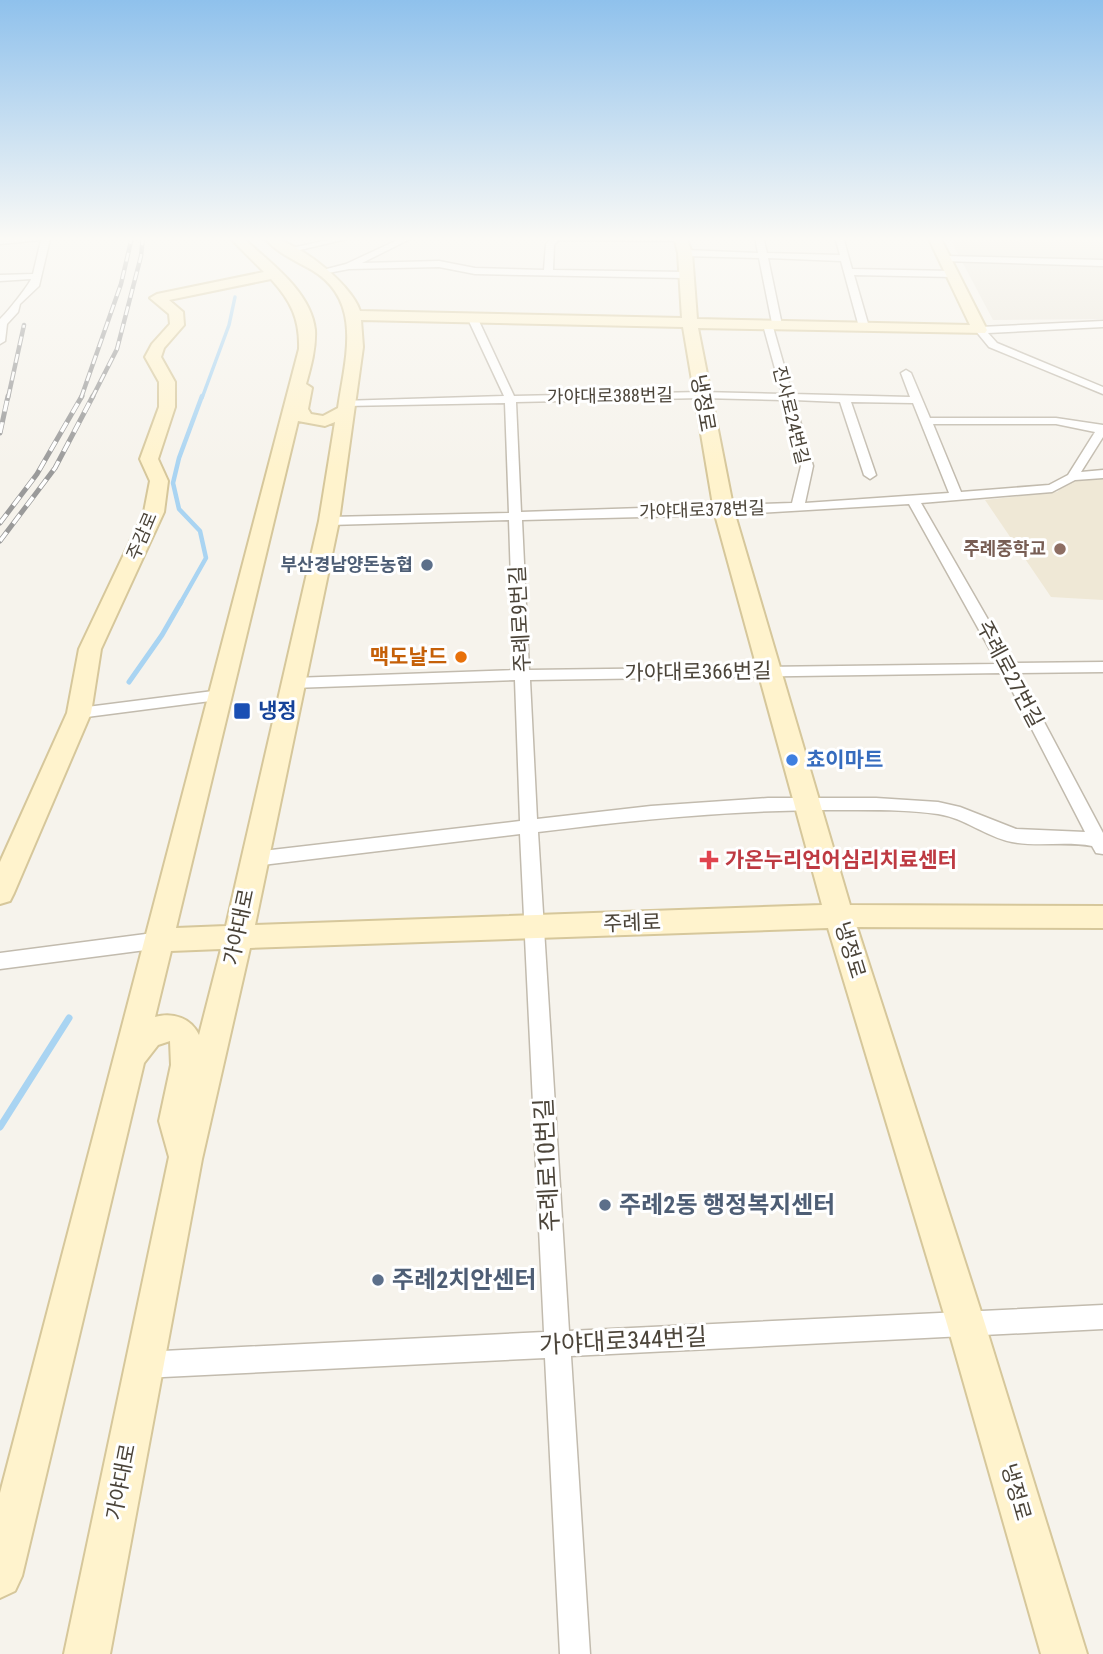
<svg xmlns="http://www.w3.org/2000/svg" width="1103" height="1654" font-family="'Roboto Condensed','Noto Sans KR',sans-serif">
<style>
.residential{fill:#eae5da}
.education{fill:#efe8d6}
.lines{fill:none;stroke-linecap:round;stroke-linejoin:round}
.stream-far3{stroke:#a9d4f2;stroke-width:3.5}
.stream-far2{stroke:#a9d4f2;stroke-width:4.5}
.stream-far1{stroke:#a9d4f2;stroke-width:5}
.stream{stroke:#a9d4f2;stroke-width:7}
.street-casing{stroke:#c2bbae;stroke-width:3}
.secondary-casing{stroke:#d6c79b;stroke-width:4}
.street{fill:#fff;fill-rule:evenodd}
.secondary{fill:#fff3cd;fill-rule:evenodd}
.rail-far1-casing{stroke:#9a9a9a;stroke-width:4.5}
.rail-casing{stroke:#9a9a9a;stroke-width:5}
.rail-far1{stroke:#fff;stroke-width:2.5;stroke-dasharray:9;stroke-linecap:butt}
.rail{stroke:#fff;stroke-width:3.5;stroke-dasharray:11;stroke-linecap:butt}
.education-dot{fill:#8d6e63;stroke:#fff;stroke-width:2.5}
.service-dot{fill:#5c6f8a;stroke:#fff;stroke-width:2.5}
.food-dot{fill:#e8710a;stroke:#fff;stroke-width:2.5}
.transit-dot{fill:#1a4fb4;stroke:#fff;stroke-width:2.5}
.shop-dot{fill:#3f7fe0;stroke:#fff;stroke-width:2.5}
.health-dot{fill:#e0444e;stroke:#fff;stroke-width:2.5}
.labels{text-anchor:middle;stroke-width:6;stroke-linejoin:round;paint-order:stroke}
.far-street-label{font-size:18px;fill:#4b4439;stroke:#fff}
.far-education-label{font-size:18px;font-weight:bold;fill:#785e54;stroke:#fff;text-anchor:end}
.far-service-label{font-size:18px;font-weight:bold;fill:#4e5e75;stroke:#fff;text-anchor:end}
.street-label{font-size:21px;fill:#4b4439;stroke:#fff}
.food-label{font-size:21px;font-weight:bold;fill:#c56008;stroke:#fff;text-anchor:end}
.transit-label{font-size:21px;font-weight:bold;fill:#164399;stroke:#fff;text-anchor:start}
.shop-label{font-size:21px;font-weight:bold;fill:#366cbe;stroke:#fff;text-anchor:start}
.health-label{font-size:21px;font-weight:bold;fill:#be3a42;stroke:#fff;text-anchor:start}
.near-street-label{font-size:24px;fill:#4b4439;stroke:#fff}
.near-service-label{font-size:24px;font-weight:bold;fill:#4e5e75;stroke:#fff;text-anchor:start}
</style>
<rect width="100%" height="100%" fill="#f6f3ec"/>
<!-- residential -->
<path class="residential" d="M949,237H1103V319L993,320Z"/>
<!-- education -->
<path class="education" d="M1103,474V600L1051,597L985,500L1057,492L1072,477Z"/>
<g class="lines">
<!-- stream-far3 -->
<path class="stream-far3" d="M202,398L229,325L235,297"/>
<!-- stream-far2 -->
<path class="stream-far2" d="M180,604L206,558L200,531L179,509L173,483L179,458L202,396"/>
<!-- stream-far1 -->
<path class="stream-far1" d="M129,682L162,635L181,602"/>
<!-- stream -->
<path class="stream" d="M0,1127L69,1018"/>
<defs>
<path id="street" d="M24,237H53L50,239L39,286L20,304L18,312L7,324L5,341L0,344V319C6,314 29,285 31,279L0,281V275L33,274L41,240L0,244V238Z
M341,237H355L287,253L283,250Z
M404,237H414L362,263L439,261L475,268L544,270L546,244L550,240L543,237H681L684,241L559,240L554,245L553,270L685,272L690,275L685,278L475,274L439,267L349,269L323,274L319,271L346,264Z
M755,237H763L767,253L840,255L835,237H843L852,269L953,271L958,274L953,277L854,275L869,327L864,330L859,327L841,261L768,258L782,325L773,327L792,394L910,397L901,373L906,370L911,373L930,418H1056L1103,425V437L1081,472L1103,470V478L1075,480L1052,492L921,503L1013,663L1103,662V672L1018,673L1103,833V854L1096,853L1092,846C1066,841 1038,847 1012,842C986,837 965,818 938,814C902,809 866,810 831,810C732,810 635,820 538,832L569,1331L1103,1305V1329L571,1356L590,1654H560L545,1358L143,1378L134,1374L130,1365L134,1356L143,1352L544,1332L520,834L254,866L248,864L245,859L248,854L254,852L520,821L515,680L293,688L285,683L293,678L514,670L509,520L329,525L323,521L329,517L509,513L505,403L345,406L341,405V401L504,396L468,319L473,316L478,319L514,396L701,392L782,394L763,325L772,323L759,258L685,256L681,253L685,250L758,253ZM701,398L783,400L801,466L792,503L521,512L516,402ZM794,400L840,402L864,475L870,479L876,475L851,402L913,403L949,493L805,503L813,466ZM933,424H1056L1095,432L1068,475L1049,485L961,492ZM909,504L998,664L529,670L522,520L724,515ZM1003,673L1085,832L1016,829L960,807L938,802L876,798H768L651,806L537,819L530,680Z
M946,256L1103,260V266L943,261L942,259Z
M1103,321V327L988,333L997,343L1103,387V394L989,347L975,330L980,327Z
M221,690L229,695L226,699L79,718L71,713L79,708Z
M161,932L168,935L171,940L168,945L161,948L0,969V953Z"/>
<path id="secondary" d="M229,237H242C268,261 311,291 315,330C316,348 311,366 306,384L312,388L308,409L311,414L323,416L338,408C345,359 364,301 312,270C296,261 274,251 264,237C293,237 351,283 360,311L682,318L678,253L674,237H686L692,253L697,319L970,325L928,237H940L987,330L985,333L698,328L734,511L850,905L1103,906V928L857,927L985,1324L1087,1654H1041L947,1324L828,928L250,948L202,1159L110,1654H64L169,1157L159,1121L171,1065L170,1041L158,1045L144,1063L22,1576L15,1591L0,1598V1493L299,349C300,319 291,301 271,279L169,300L183,312L184,325L164,348L161,357L175,382V407L158,459L168,481L164,512L101,649L91,713L14,893L10,901L0,904V862L67,713L79,649L144,512L150,481L140,459L159,407V382L145,357L152,344L170,324L169,314L150,298L157,294L264,272ZM361,320L683,327L714,511L822,905L255,925L339,521L363,347ZM298,421L325,426L335,422L319,521L226,926L176,928ZM221,949L199,1035C191,1018 173,1012 155,1017L171,951Z"/>
</defs>
<!-- street casing -->
<use href="#street" class="street-casing"/>
<!-- secondary casing -->
<use href="#secondary" class="secondary-casing"/>
<!-- street -->
<use href="#street" class="street"/>
<!-- secondary -->
<use href="#secondary" class="secondary"/>
<defs>
<path id="rail-far1" d="M8,398L24,325
M81,398L121,284L132,237
M92,398L117,349L141,256L143,237"/>
<path id="rail" d="M0,433L8,396
M0,523L37,474L82,396
M0,541L55,468L93,396"/>
</defs>
<!-- rail-far1 casing -->
<use href="#rail-far1" class="rail-far1-casing"/>
<!-- rail casing -->
<use href="#rail" class="rail-casing"/>
<!-- rail-far1 -->
<use href="#rail-far1" class="rail-far1"/>
<!-- rail -->
<use href="#rail" class="rail"/>
</g>
<!-- sky -->
<linearGradient id="sky" x2="0" y2="1"><stop stop-color="#8fc1ec"/><stop offset="0.51" stop-color="#fbfaf6"/><stop offset="1" stop-color="#fbfaf6" stop-opacity="0"/></linearGradient>
<rect width="1103" height="468" fill="url(#sky)"/>
<!-- markers -->
<circle class="education-dot" cx="1060" cy="549" r="7"/>
<g class="service-dot">
<circle cx="427" cy="565" r="7"/>
<circle cx="605" cy="1205" r="7"/>
<circle cx="378" cy="1280" r="7"/>
</g>
<circle class="food-dot" cx="461" cy="657" r="7"/>
<rect class="transit-dot" x="233" y="702" width="18" height="18" rx="3.5"/>
<circle class="shop-dot" cx="792" cy="760" r="7"/>
<path class="health-dot" d="M705.5 849.5h7v7h7v7h-7v7h-7v-7h-7v-7h7z"/>
<g class="labels">
<!-- far-street labels -->
<g class="far-street-label">
<text transform="translate(610 396) rotate(-1)" y="6">가야대로388번길</text>
<text transform="translate(791 415) rotate(76)" y="6">진사로24번길</text>
<text transform="translate(702 510) rotate(-2)" y="6">가야대로378번길</text>
<text transform="translate(142 536) rotate(-67)" y="6">주감로</text>
</g>
<!-- far-education labels -->
<g class="far-education-label">
<text x="1046" y="555">주례중학교</text>
</g>
<!-- far-service labels -->
<g class="far-service-label">
<text x="413" y="571">부산경남양돈농협</text>
</g>
<!-- street labels -->
<g class="street-label">
<text transform="translate(703 403) rotate(80)" y="7">냉정로</text>
<text transform="translate(520 619) rotate(-93)" y="7">주례로9번길</text>
<text transform="translate(698 672) rotate(-1)" y="7">가야대로366번길</text>
<text transform="translate(1010 674) rotate(62)" y="7">주례로27번길</text>
<text transform="translate(632 923) rotate(-2)" y="7">주례로</text>
<text transform="translate(239 927) rotate(-78)" y="7">가야대로</text>
<text transform="translate(850 950) rotate(73)" y="7">냉정로</text>
<text transform="translate(121 1482) rotate(-79)" y="7">가야대로</text>
<text transform="translate(1016 1492) rotate(74)" y="7">냉정로</text>
</g>
<!-- food labels -->
<g class="food-label">
<text x="447" y="664">맥도날드</text>
</g>
<!-- transit labels -->
<g class="transit-label">
<text x="258" y="718">냉정</text>
</g>
<!-- shop labels -->
<g class="shop-label">
<text x="806" y="767">쵸이마트</text>
</g>
<!-- health labels -->
<g class="health-label">
<text x="725" y="867">가온누리언어심리치료센터</text>
</g>
<!-- near-street labels -->
<g class="near-street-label">
<text transform="translate(547 1165) rotate(-93)" y="8">주례로10번길</text>
<text transform="translate(623 1341) rotate(-3)" y="8">가야대로344번길</text>
</g>
<!-- near-service labels -->
<g class="near-service-label">
<text x="619" y="1213">주례2동 행정복지센터</text>
<text x="392" y="1288">주례2치안센터</text>
</g>
</g>
</svg>
